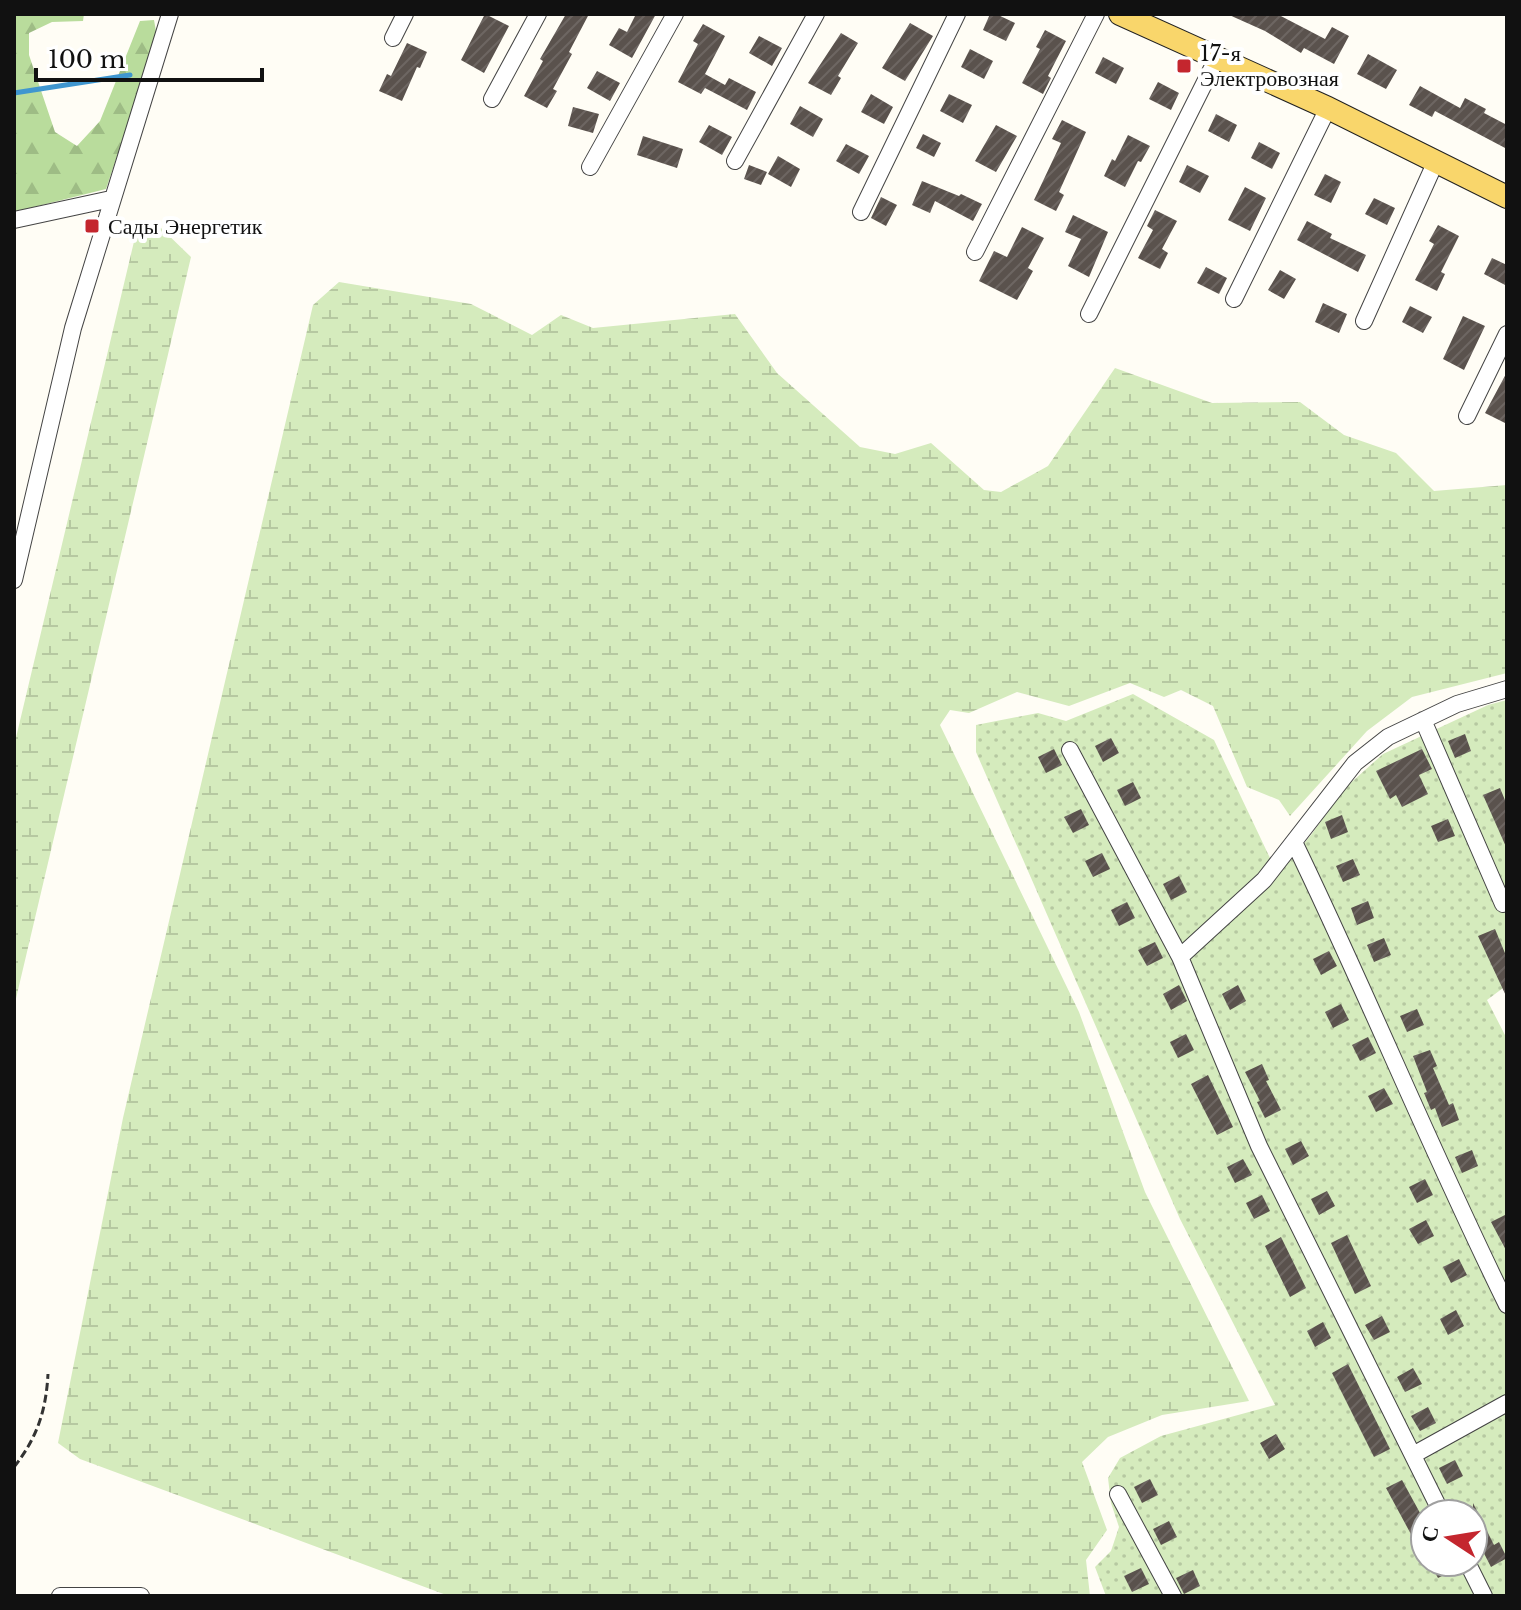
<svg xmlns="http://www.w3.org/2000/svg" width="1521" height="1610" font-family="'Libre Baskerville',serif">
<style>
.forest{fill:url(#forest-firs)}
.wetland{fill:url(#wetland-marsh)}
.garden{fill:url(#garden-dots);fill-rule:evenodd}
.lines{fill:none;stroke-linecap:round;stroke-linejoin:round}
.stream{stroke:#3f96cf;stroke-width:5}
.building{fill:url(#building-hatch)}
.minor-casing{stroke:#444;stroke-width:18}
.major-casing{stroke:#222;stroke-width:24}
.path{stroke:#333;stroke-width:3;stroke-dasharray:8 4;stroke-linecap:butt}
.minor{stroke:#fff;stroke-width:16}
.major{stroke:#f9d66b;stroke-width:22}
.poi-dot{fill:#c4262e;stroke:#fff;stroke-width:3}
.labels{text-anchor:middle;stroke-width:8;stroke-linejoin:round;paint-order:stroke}
.poi-label{font-size:22px;fill:#111;stroke:#fff;text-anchor:start}
</style>
<defs>
<pattern id="forest-firs" width="22" height="20" patternUnits="userSpaceOnUse" patternTransform="scale(2)"><rect width="22" height="20" fill="#b9dc9c"/><path d="M5 1l3.5 6h-7zM16 11l3.5 6h-7z" fill="#9ebc85"/></pattern>
<pattern id="wetland-marsh" width="20" height="14" patternUnits="userSpaceOnUse" patternTransform="scale(2)"><rect width="20" height="14" fill="#d5ebbd"/><path d="M1 5h8M5 5V1M11 12h8M15 12V8" fill="none" stroke="#b6c8a1"/></pattern>
<pattern id="garden-dots" width="8" height="8" patternUnits="userSpaceOnUse" patternTransform="scale(2)"><rect width="8" height="8" fill="#d5ebbd"/><path d="M2 2h.1M6 6h.1" fill="none" stroke="#b6c8a1" stroke-width="1.8" stroke-linecap="round"/></pattern>
<pattern id="building-hatch" width="6" height="6" patternUnits="userSpaceOnUse" patternTransform="scale(2)"><rect width="6" height="6" fill="#5a524d"/><path d="M-1 1l2-2M0 6l6-6M5 7l2-2" fill="none" stroke="#6d6662"/></pattern>
</defs>
<rect width="100%" height="100%" fill="#fffdf5"/>
<!-- forest -->
<path class="forest" d="M14,14H84L83,21L52,22L29,33V55L55,132L77,146L100,121L140,21L154,20L157,37L106,189L14,212Z"/>
<!-- wetland -->
<path class="wetland" d="M161,228L191,257L14,1007V746L137,229Z
M339,282L471,304L532,335L561,315L593,328L735,314L777,373L860,447L895,454L931,443L984,490L1001,492L1048,466L1115,368L1212,403L1300,402L1344,435L1396,453L1434,491L1507,485V673L1412,697L1367,731L1290,816L1279,800L1247,787L1213,706L1181,690L1164,697L1130,683L1069,706L1017,692L969,713L950,710L940,725L1079,1012L1145,1192L1249,1401L1162,1415L1108,1437L1082,1462L1107,1530L1086,1560L1090,1596H449L80,1459L58,1443L123,1118L313,305Z"/>
<!-- garden -->
<path class="garden" d="M1133,694L1214,740L1278,875L1311,835L1345,788L1383,754L1488,705L1507,700V985L1487,1000L1507,1039V1596H1106L1095,1567L1111,1551L1119,1527L1111,1503L1108,1478L1120,1458L1161,1436L1275,1405L1180,1219L976,752V725L1038,713L1066,721ZM1425,1514H1473V1562H1425Z"/>
<g class="lines">
<!-- stream -->
<path class="stream" d="M14,93L130,75"/>
</g>
<!-- building -->
<path class="building" d="M485,14L509,26L484,73L461,60Z
M566,14H589L569,52L572,54L553,89L557,91L547,108L524,96L543,61L540,59Z
M636,14H656L632,58L609,45L619,28L627,32Z
M990,14H996L1015,23L1006,41L983,30Z
M1227,14H1277L1325,39L1332,27L1349,36L1334,64L1304,48L1301,53L1265,31Z
M910,23L933,36L905,81L882,68Z
M703,24L725,36L705,74L725,85L729,78L756,92L747,110L705,88L701,94L678,82L698,44L693,41Z
M1045,30L1066,41L1048,76L1051,78L1043,94L1022,83L1040,49L1036,47Z
M841,33L858,43L838,76L841,78L831,95L808,83Z
M759,36L782,48L772,66L749,53Z
M407,43L427,52L420,68L417,67L402,101L379,91L387,74L391,76Z
M970,49L993,61L984,79L961,67Z
M1368,54L1397,70L1386,89L1357,74Z
M1103,57L1124,68L1116,84L1095,73Z
M597,71L620,83L610,101L587,88Z
M1158,82L1179,93L1171,110L1149,99Z
M1420,86L1460,108L1465,98L1486,109L1484,113L1507,125V149L1435,111L1432,117L1409,105Z
M871,94L893,107L884,124L861,112Z
M949,94L972,105L963,123L940,111Z
M800,106L823,119L813,137L790,124Z
M573,107L599,114L593,133L568,126Z
M1216,114L1237,125L1229,142L1208,131Z
M1062,120L1086,132L1059,192L1064,195L1056,211L1034,200L1061,143L1052,139Z
M709,125L732,137L722,155L699,142Z
M996,125L1017,136L996,172L975,161Z
M923,134L941,143L934,157L916,148Z
M1128,135L1150,146L1141,162L1138,161L1125,187L1104,176L1112,159L1115,161Z
M643,136L683,149L677,168L637,155Z
M1259,142L1280,153L1272,169L1251,158Z
M846,144L869,156L859,174L836,161Z
M778,156L800,169L791,187L768,174Z
M749,165L767,172L761,185L744,179Z
M1187,165L1209,176L1200,193L1179,182Z
M1325,174L1341,182L1331,203L1314,195Z
M922,181L959,196L961,194L982,204L973,221L935,201L930,213L912,205Z
M1245,187L1266,198L1250,231L1228,220Z
M881,197L897,205L886,226L871,218Z
M1374,198L1395,208L1387,225L1365,214Z
M1155,210L1177,221L1162,249L1168,253L1160,269L1138,258L1153,230L1147,226Z
M1073,215L1108,232L1089,277L1068,266L1081,239L1065,232Z
M1307,221L1332,234L1330,238L1366,255L1358,272L1297,240Z
M1438,225L1459,236L1441,272L1445,274L1437,291L1415,280L1434,244L1429,241Z
M1022,227L1044,238L1028,268L1033,271L1017,300L979,281L994,251L1007,257Z
M1492,258L1507,265V286L1484,274Z
M1206,267L1227,278L1219,294L1197,283Z
M1280,270L1296,279L1284,299L1268,290Z
M1323,303L1347,314L1339,333L1315,322Z
M1410,306L1432,317L1423,333L1402,322Z
M1463,316L1485,326L1464,370L1443,359Z
M1507,372V424L1485,413Z
M1465,734L1471,751L1455,758L1448,741Z
M1111,738L1119,753L1103,762L1095,746Z
M1054,749L1062,765L1046,773L1038,757Z
M1422,749L1432,769L1419,775L1428,794L1402,807L1396,795L1390,799L1376,771Z
M1133,782L1141,798L1125,806L1117,790Z
M1500,788L1507,805V849L1483,795Z
M1081,809L1089,825L1073,833L1064,817Z
M1342,815L1348,832L1331,839L1325,822Z
M1448,819L1455,836L1438,842L1431,826Z
M1102,853L1110,869L1093,877L1085,861Z
M1353,859L1360,875L1343,882L1336,866Z
M1179,876L1187,892L1171,900L1163,884Z
M1368,901L1374,918L1357,925L1351,908Z
M1127,902L1135,918L1119,926L1111,910Z
M1495,929L1507,958V998L1478,936Z
M1384,938L1391,955L1374,962L1367,945Z
M1155,942L1163,958L1147,966L1138,950Z
M1329,951L1337,966L1321,975L1313,959Z
M1179,985L1187,1001L1171,1010L1163,994Z
M1238,985L1246,1001L1230,1010L1222,994Z
M1341,1004L1349,1020L1333,1028L1325,1012Z
M1417,1009L1424,1025L1407,1032L1400,1016Z
M1186,1034L1194,1050L1178,1058L1170,1042Z
M1368,1037L1376,1053L1360,1061L1352,1045Z
M1430,1050L1437,1066L1433,1068L1449,1105L1453,1103L1459,1120L1442,1127L1435,1108L1431,1110L1424,1093L1427,1092L1413,1056Z
M1262,1064L1269,1080L1266,1081L1281,1110L1265,1118L1257,1102L1260,1101L1245,1072Z
M1208,1075L1233,1127L1217,1135L1191,1084Z
M1384,1088L1393,1104L1376,1112L1368,1096Z
M1301,1141L1309,1156L1293,1165L1285,1149Z
M1472,1150L1478,1166L1462,1173L1455,1157Z
M1243,1159L1252,1175L1235,1183L1227,1167Z
M1425,1179L1433,1195L1417,1203L1409,1187Z
M1327,1191L1335,1206L1319,1215L1311,1199Z
M1262,1195L1270,1211L1254,1219L1246,1203Z
M1507,1214V1252L1491,1222Z
M1426,1220L1434,1236L1418,1244L1409,1229Z
M1347,1235L1371,1286L1355,1294L1331,1243Z
M1281,1237L1306,1288L1290,1297L1265,1246Z
M1459,1259L1467,1275L1451,1283L1443,1267Z
M1456,1310L1464,1326L1448,1335L1440,1319Z
M1382,1316L1390,1332L1374,1340L1365,1325Z
M1323,1322L1331,1338L1315,1347L1307,1331Z
M1348,1364L1390,1449L1374,1457L1332,1373Z
M1413,1368L1422,1384L1405,1392L1397,1377Z
M1428,1407L1436,1423L1420,1431L1411,1416Z
M1276,1434L1285,1449L1269,1459L1260,1443Z
M1455,1460L1463,1476L1447,1484L1439,1468Z
M1150,1479L1158,1495L1142,1503L1134,1487Z
M1402,1480L1425,1522V1532L1413,1538L1386,1488Z
M1473,1503L1494,1545L1499,1542L1507,1558L1491,1567L1473,1532Z
M1169,1521L1177,1537L1161,1545L1153,1529Z
M1429,1562H1450L1454,1570L1438,1578Z
M1141,1568L1149,1584L1132,1592L1124,1576Z
M1193,1570L1200,1586L1184,1594L1176,1578Z"/>
<g class="lines">
<defs>
<path id="minor" d="M393,38L405,14
M492,99L538,14
M735,161L816,14
M590,167L675,14
M861,212L957,14
M14,220L111,199
M975,252L1096,14
M1234,299L1328,108
M1089,314L1217,58
M1364,321L1436,161
M1467,416L1507,334
M14,580L73,328L170,14
M1423,720L1503,904
M1070,750L1180,957L1259,1146L1442,1514
M1294,842C1368,995 1432,1153 1507,1305
M1180,957L1264,880L1355,763L1388,737L1457,704L1507,689
M1413,1455L1507,1403
M1118,1494L1173,1596
M1467,1562L1484,1596
M60,1596H141"/>
<path id="major" d="M1120,14L1328,108L1507,197"/>
</defs>
<!-- minor casing -->
<use href="#minor" class="minor-casing"/>
<!-- major casing -->
<use href="#major" class="major-casing"/>
<!-- path -->
<path class="path" d="M14,1467C37,1438 46,1411 48,1374"/>
<!-- minor -->
<use href="#minor" class="minor"/>
<!-- major -->
<use href="#major" class="major"/>
</g>
<!-- markers -->
<g class="poi-dot">
<rect x="1176" y="58" width="16" height="16" rx="4"/>
<rect x="84" y="218" width="16" height="16" rx="4"/>
</g>
<g class="labels">
<!-- poi labels -->
<g class="poi-label">
<text x="1200" y="61">17-я<tspan x="1200" dy="25">Электровозная</tspan></text>
<text x="108" y="234">Сады Энергетик</text>
</g>
</g>
<!-- border -->
<rect width="1521" height="1610" fill="none" stroke="#111111" stroke-width="32"/>
<!-- north arrow -->
<g transform="translate(1449 1538) rotate(282)"><circle r="38" fill="#ffffff" stroke="#a0a0a0" stroke-width="2"/>
<path d="M0-6L14 30L0 20L-14 30Z" fill="#c4262e"/>
<text y="-12" font-size="22" font-weight="bold" text-anchor="middle" fill="#111111">С</text>
</g>
<!-- scale -->
<path d="M36 68v12h226v-12" fill="none" stroke="#111111" stroke-width="4"/>
<text x="48" y="68" font-size="24" fill="#111111" stroke="#ffffff" stroke-width="6" paint-order="stroke">100 m</text>
</svg>
